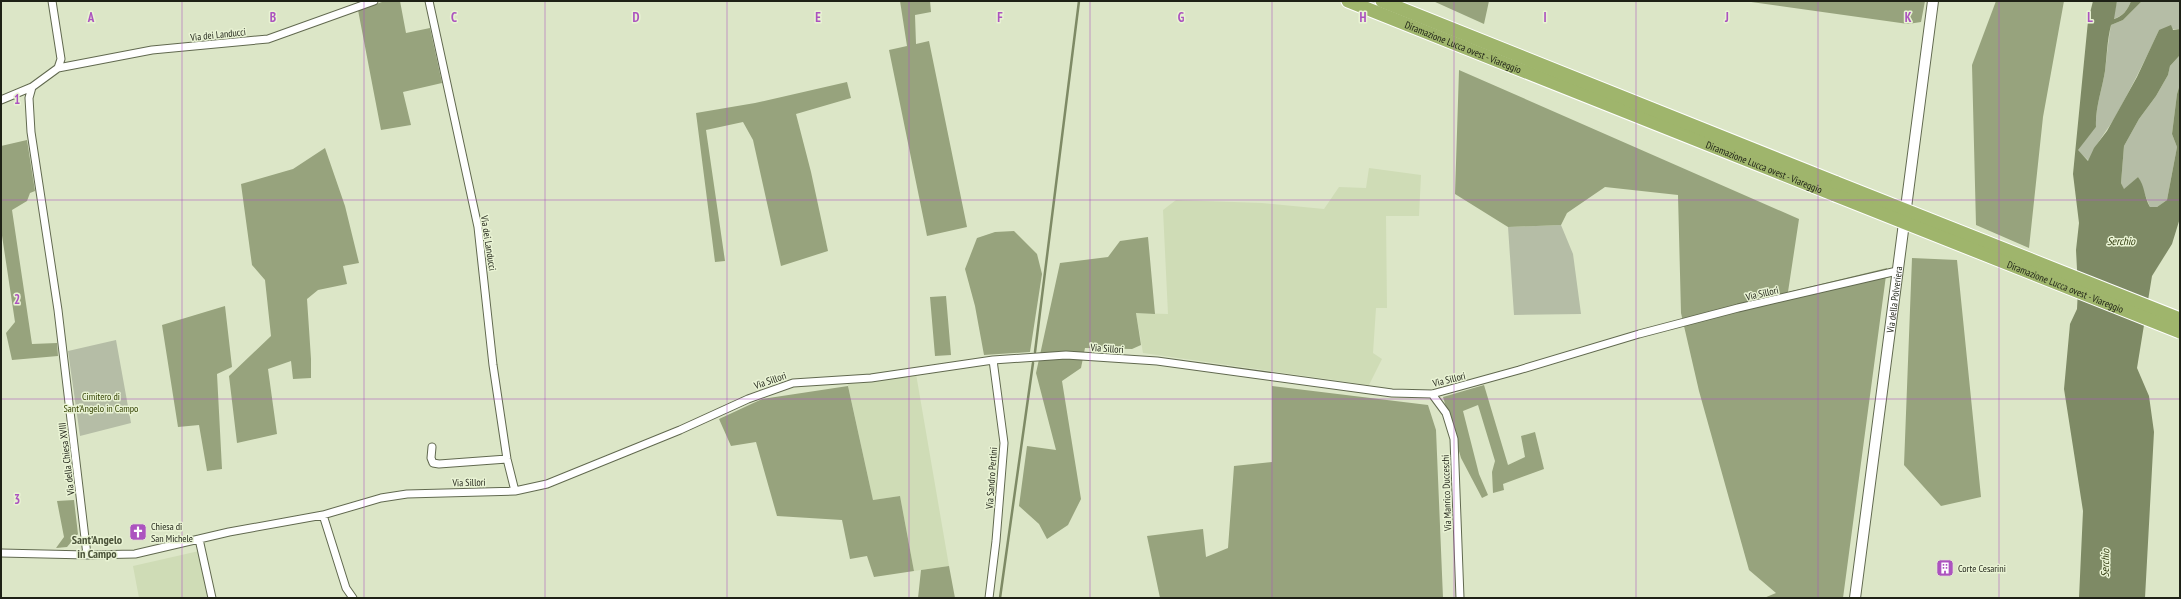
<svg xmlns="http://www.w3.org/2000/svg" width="2181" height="599" font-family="'PT Sans Narrow',sans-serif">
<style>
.built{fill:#cfdcb6}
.green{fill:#b5bda6}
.forest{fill:#97a37d}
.water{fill:#7e8a65}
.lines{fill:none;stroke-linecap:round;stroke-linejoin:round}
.stream{stroke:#7e8a65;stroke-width:2.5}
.street-casing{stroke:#61694f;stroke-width:9}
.secondary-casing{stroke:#61694f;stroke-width:12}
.highway-casing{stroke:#fff;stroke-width:15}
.street{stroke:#fff;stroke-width:7}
.secondary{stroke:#fff;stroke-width:10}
.highway{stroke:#9fb56c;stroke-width:13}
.highway-bridge-casing{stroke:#fff;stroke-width:15;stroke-linecap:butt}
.highway-bridge{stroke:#9fb56c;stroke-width:13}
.grid{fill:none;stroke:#ac53bf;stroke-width:1;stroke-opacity:0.55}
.labels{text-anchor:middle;stroke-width:3;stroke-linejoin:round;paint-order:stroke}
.street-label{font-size:10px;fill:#1e2116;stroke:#e9f3d4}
.park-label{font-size:10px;fill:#334101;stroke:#e9f3d4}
.poi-label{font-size:10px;fill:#1e2116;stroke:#e9f3d4;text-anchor:start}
.water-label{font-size:11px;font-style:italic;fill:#2c3709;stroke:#e9f3d4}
.quarter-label{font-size:12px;font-weight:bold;fill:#4b5339;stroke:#e9f3d4}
.grid-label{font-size:13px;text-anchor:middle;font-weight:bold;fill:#ac53bf;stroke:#e9f3d4;stroke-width:3;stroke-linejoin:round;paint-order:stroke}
</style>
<rect width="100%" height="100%" fill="#dce6c7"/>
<!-- built -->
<path class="built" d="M1369,168L1421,175L1419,216H1386L1387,308H1376L1373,353L1382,359L1369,385L1143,353L1136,313L1168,314L1163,210L1176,200L1262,203L1324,209L1339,187L1366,188Z
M915,368L949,566L914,571L900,496L873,500L846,376Z
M199,551L208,598H139L133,566Z"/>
<!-- green -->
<path class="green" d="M2117,1H2131C2128,10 2122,17 2113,19Z
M2142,1H2180V29L2159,30C2145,61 2130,90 2114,119C2105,133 2095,145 2089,161L2077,150L2096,127C2095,108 2102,90 2105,71C2107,55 2108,41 2111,25L2123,20Z
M2180,55V84L2177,94L2172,134L2177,147L2167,200L2157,207H2150L2138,177L2124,190L2121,183L2124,146L2139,119L2156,96L2168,75L2170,66Z
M1561,225L1573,254L1581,314L1514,315L1508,227Z
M116,340L131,423L80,436L68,351Z"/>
<!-- forest -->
<path class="forest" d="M385,1H400L406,33L430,28L442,83L403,92L411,125L381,130L358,10Z
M900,1H930L931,12L915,15L916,44L929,41L967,227L927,236L889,50L907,46Z
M1433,1H1489L1484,24Z
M1744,1H1925L1921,22L1908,24Z
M1996,1H2064L2043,117L2029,248L1976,225L1972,65Z
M1459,70L1799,219L1788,292L1887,268L1843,598H1764L1776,593L1749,570L1699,391L1681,313L1678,195L1605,187L1567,213L1561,225L1508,227L1455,194Z
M847,82L851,98L796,114L811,172L828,251L781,266L753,140L743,122L706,130L725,261L715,262L696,113L755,103Z
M27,140L35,191L30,193L27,201L12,210L32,344L57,343L58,356L12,360L6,333L15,322L1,229V146Z
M325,148L345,206L359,263L343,266L347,284L318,290L307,299L311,359V378L293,379L291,361L268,369L277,434L237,443L229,376L271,336L265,280L252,265L241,184L293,169Z
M1014,231L1037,254L1042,274L1030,352L984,355L975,306L965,269L977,238L995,232Z
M1148,237L1155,314L1136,313L1141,345L1132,349L1085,348L1081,368L1062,381L1081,499L1068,525L1047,539L1039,524L1019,506L1027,446L1056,450L1036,373L1060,263L1108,257L1120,241Z
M1912,258L1957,260L1981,497L1941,506L1904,465Z
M946,296L951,355L935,356L930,297Z
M225,306L232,367L217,374L222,469L207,471L199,425L178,427L162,325Z
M1484,385L1508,465L1525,457L1521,436L1535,432L1544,469L1503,484L1504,490L1493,493L1492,472L1495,461L1478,405L1463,411L1479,474L1488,495L1482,498L1461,458L1443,397Z
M848,386L873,500L900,496L914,571L874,577L867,556L850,559L842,520L777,516L756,442L731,446L719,419L762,399Z
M1272,386L1428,405L1436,430L1443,598H1160L1147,536L1203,529L1206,557L1228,548L1234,466L1272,462Z
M74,500L78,534L67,547L56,548L64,537L57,501Z
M949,566L955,598H918L921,570Z"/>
<!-- water -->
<path class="water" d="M2093,1H2117L2114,19C2122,17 2128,10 2131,1H2142L2123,20L2111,25C2107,41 2107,55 2105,71C2102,90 2095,108 2096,127L2078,150L2088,161L2094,148L2107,131L2137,77L2159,30L2171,25L2173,30L2180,29V55L2170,66L2168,75L2156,96L2139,119L2124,146L2121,183L2124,189L2138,177C2145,186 2144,197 2150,207H2157L2167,200L2177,147L2172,134L2177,94L2180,84V218L2172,244L2152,276L2137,368L2149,396L2154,432L2145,598H2079L2083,511L2064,389L2070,324L2077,309L2078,289L2076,250L2079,223L2073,174L2088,21Z"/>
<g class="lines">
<!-- stream -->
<path class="stream" d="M1035,352L1079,1
M1000,598L1033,363"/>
<defs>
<path id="street" d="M52,1L61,59L58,68L32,87L29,98L31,132L58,310L87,555L135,554L229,532L323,515L346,588L353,598
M429,1L478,227L493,365L507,459L515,491
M58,68L152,50L268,39L374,1
M1,100L32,87
M1432,394L1446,413L1454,439L1460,598
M432,447L431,458L433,463L439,464L507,459
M323,515L381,498L407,494L515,491L547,484L680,430L748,399L793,383L871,378L993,360L1066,355L1157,361L1392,393L1432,394L1519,370L1639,334L1738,308L1897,271
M199,539L212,598
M1,553L87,555
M989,598L996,541L1004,443L993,360"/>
<g id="secondary">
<path id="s1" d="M1855,598L1933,1"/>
</g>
<g id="highway">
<path id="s2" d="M1348,1L1835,195"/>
<path d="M1382,1L1837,183"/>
</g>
</defs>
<!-- street casing -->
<use href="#street" class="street-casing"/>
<!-- secondary casing -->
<use href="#secondary" class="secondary-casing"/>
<!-- highway casing -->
<use href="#highway" class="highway-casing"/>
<!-- street -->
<use href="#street" class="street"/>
<!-- secondary -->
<use href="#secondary" class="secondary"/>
<!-- highway -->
<use href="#highway" class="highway"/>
<defs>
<g id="highway-bridge">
<path d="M1837,183L2180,319"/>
<path id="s3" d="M1835,195L2180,332"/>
</g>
</defs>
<!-- highway-bridge casing -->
<use href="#highway-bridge" class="highway-bridge-casing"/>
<!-- highway-bridge -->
<use href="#highway-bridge" class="highway-bridge"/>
</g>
<!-- grid -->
<path class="grid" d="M182,1V598M364,1V598M545,1V598M727,1V598M909,1V598M1090,1V598M1272,1V598M1454,1V598M1636,1V598M1818,1V598M1999,1V598M1,200H2180M1,399H2180"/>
<!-- icons -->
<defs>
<symbol id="church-square" viewBox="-11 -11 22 22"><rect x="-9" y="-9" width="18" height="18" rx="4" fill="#ac53bf" stroke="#e9f3d4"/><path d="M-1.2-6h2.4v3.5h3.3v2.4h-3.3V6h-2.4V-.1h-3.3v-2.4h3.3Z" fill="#fff"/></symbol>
<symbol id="building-square" viewBox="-11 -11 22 22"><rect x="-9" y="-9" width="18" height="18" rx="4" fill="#ac53bf" stroke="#e9f3d4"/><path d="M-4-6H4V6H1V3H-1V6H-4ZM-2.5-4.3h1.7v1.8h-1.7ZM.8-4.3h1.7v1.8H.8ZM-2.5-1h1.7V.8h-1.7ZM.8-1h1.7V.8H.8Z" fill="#fff"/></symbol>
</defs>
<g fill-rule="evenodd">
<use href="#church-square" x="128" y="522" width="20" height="20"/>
<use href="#building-square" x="1935" y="558" width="20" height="20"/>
</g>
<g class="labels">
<!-- street labels -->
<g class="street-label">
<text transform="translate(218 34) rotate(-6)" y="4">Via dei Landucci</text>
<text dy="4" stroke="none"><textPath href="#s2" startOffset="124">Diramazione Lucca ovest - Viareggio</textPath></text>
<text dy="4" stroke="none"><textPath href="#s2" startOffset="448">Diramazione Lucca ovest - Viareggio</textPath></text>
<text transform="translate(489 243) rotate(81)" y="4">Via dei Landucci</text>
<text dy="4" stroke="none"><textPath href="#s3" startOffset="248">Diramazione Lucca ovest - Viareggio</textPath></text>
<text transform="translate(1762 293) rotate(-13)" y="4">Via Sillori</text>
<text dy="4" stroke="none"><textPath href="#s1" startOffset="301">Via della Polveriera</textPath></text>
<text transform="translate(1107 348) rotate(4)" y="4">Via Sillori</text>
<text transform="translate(1449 379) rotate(-14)" y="4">Via Sillori</text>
<text transform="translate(770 380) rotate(-19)" y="4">Via Sillori</text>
<text transform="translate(66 459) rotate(-97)" y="4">Via della Chiesa XVIII</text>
<text transform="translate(991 478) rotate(-86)" y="4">Via Sandro Pertini</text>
<text transform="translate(469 482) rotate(-1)" y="4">Via Sillori</text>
<text transform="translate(1446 493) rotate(-92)" y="4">Via Manrico Ducceschi</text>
</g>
<!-- park labels -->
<g class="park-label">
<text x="101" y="400">Cimitero di<tspan x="101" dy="12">Sant'Angelo in Campo</tspan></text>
</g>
<!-- poi labels -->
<g class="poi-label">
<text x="151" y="530">Chiesa di<tspan x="151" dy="12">San Michele</tspan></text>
<text x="1958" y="572">Corte Cesarini</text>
</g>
<!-- water labels -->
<g class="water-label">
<text x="2121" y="245">Serchio</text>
<text transform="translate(2105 563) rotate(-89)" y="4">Serchio</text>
</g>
<!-- quarter labels -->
<g class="quarter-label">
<text x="97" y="544">Sant'Angelo<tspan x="97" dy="14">in Campo</tspan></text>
</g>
</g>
<g class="grid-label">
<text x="91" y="22">A</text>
<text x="273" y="22">B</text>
<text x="454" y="22">C</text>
<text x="636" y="22">D</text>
<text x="818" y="22">E</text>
<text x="1000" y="22">F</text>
<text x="1181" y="22">G</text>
<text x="1363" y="22">H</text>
<text x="1545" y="22">I</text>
<text x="1727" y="22">J</text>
<text x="1908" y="22">K</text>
<text x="2090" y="22">L</text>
<text x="17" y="104">1</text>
<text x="17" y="304">2</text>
<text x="17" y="504">3</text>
</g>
<!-- border -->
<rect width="2181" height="599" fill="none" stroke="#1e2116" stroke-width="4"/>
</svg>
